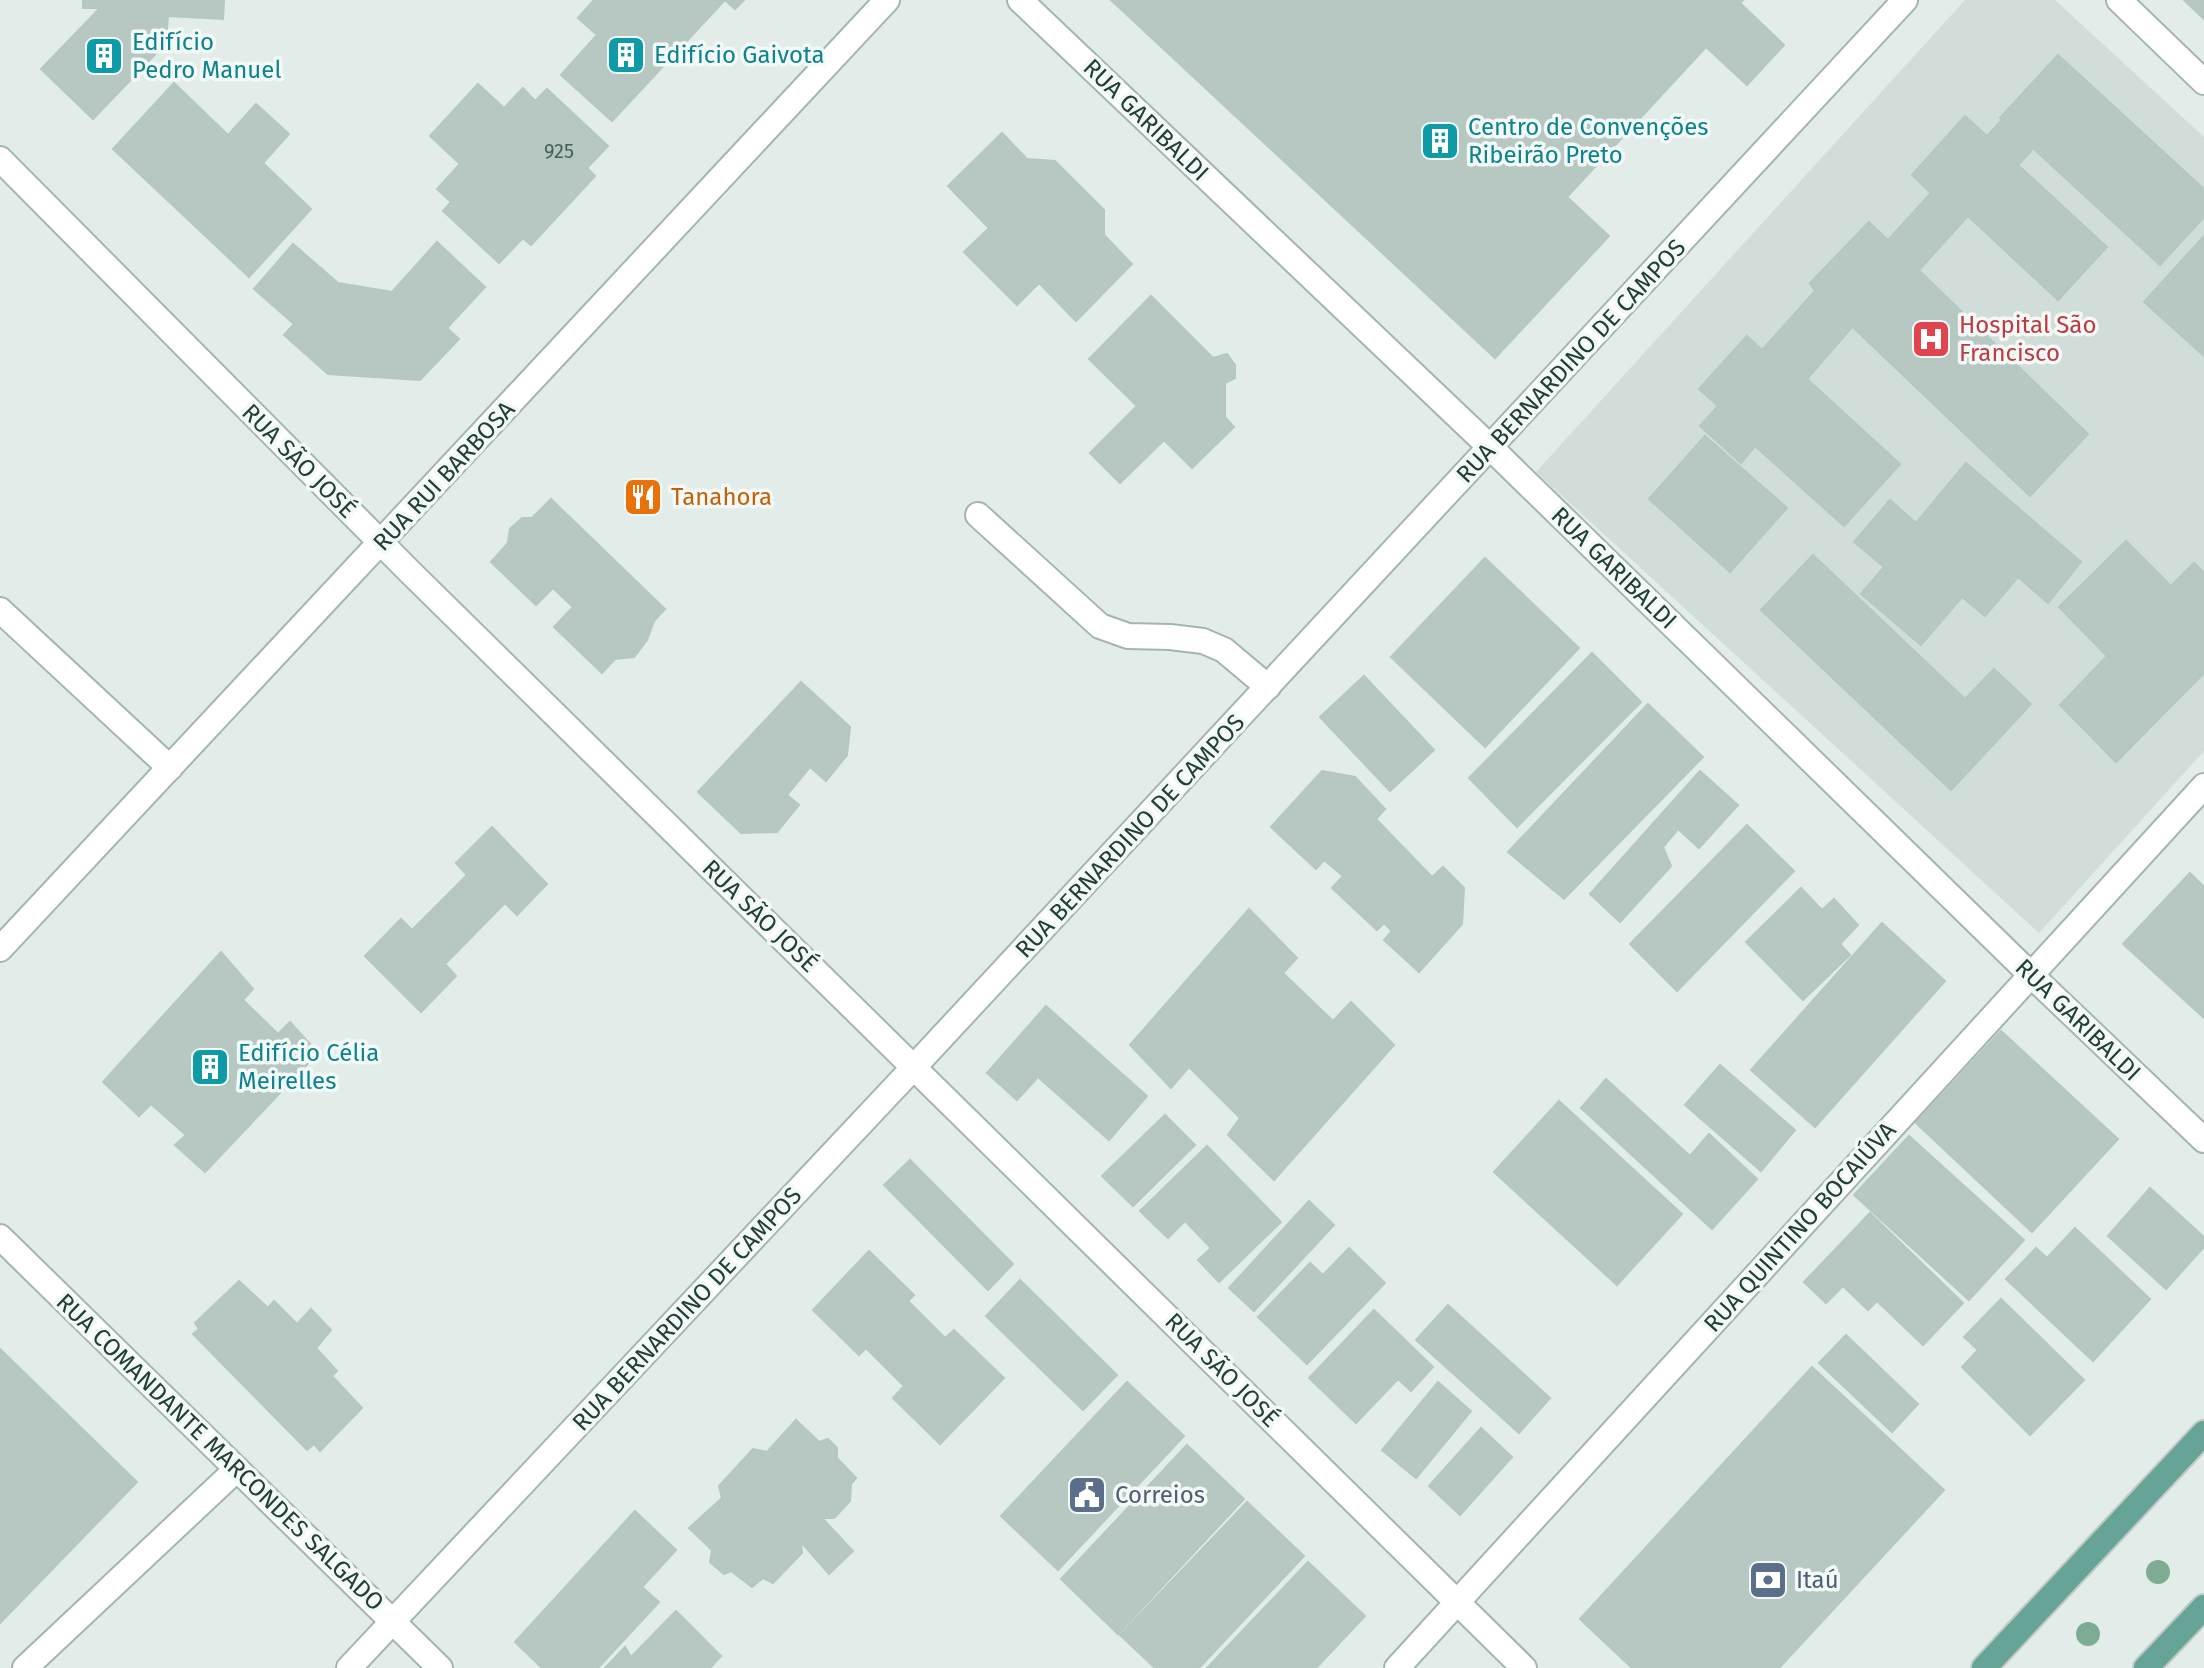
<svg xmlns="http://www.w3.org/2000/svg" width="2204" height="1668" viewBox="0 0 2204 1668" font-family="'Fira Sans',sans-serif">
<rect width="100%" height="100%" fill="#e2ede9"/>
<path fill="#d0ddd8" d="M1965,0H2055L2204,137V751L2039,933L1536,472Z"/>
<g fill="#b7c8c2" stroke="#b4c7c0" stroke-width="2">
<path d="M83,0H224L223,19L168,16L166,43L93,119L41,69L100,8H83Z"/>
<path d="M594,0H725L612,121L561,75L597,35L578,18Z"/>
<path d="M725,0H744L735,9Z"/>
<path d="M1111,0H1743L1740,3L1784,45L1747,85L1706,47L1567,197L1609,236L1495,358Z"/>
<path d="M2184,0H2204V19Z"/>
<path d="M2058,55L2204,189V217L2160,265L2000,118Z"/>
<path d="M174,83L228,135L256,104L289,134L263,163L311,209L249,277L113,149Z"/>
<path d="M478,84L504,108L523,88L535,101L547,89L608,146L587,168L595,176L531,245L523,238L499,263L443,211L451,202L437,189L460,164L430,136Z"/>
<path d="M1965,116L1987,136L2001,121L2032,150L2018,165L2107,247L2058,300L1968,216L1919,270L1888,240L1931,193L1912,175Z"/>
<path d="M1002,133L1027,159L1055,161L1104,210V235L1132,264L1076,321L1039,283L1017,305L964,252L989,228L948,186Z"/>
<path d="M1869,222L2088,434L2030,496L1815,291L1810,283Z"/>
<path d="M2204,236V356L2144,302Z"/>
<path d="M437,242L485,287L447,328L459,339L420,380L328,374L284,335L294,324L254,289L293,244L338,283L392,292Z"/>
<path d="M1815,291L1853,326L1807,379L1900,464L1844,526L1755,446L1741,463L1700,426L1718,406L1699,389L1747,336L1762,350Z"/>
<path d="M1151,296L1213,358L1227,354L1235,365V378L1225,383V417L1234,427L1192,468L1164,440L1120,483L1090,453L1137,406L1089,359Z"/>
<path d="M1705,436L1787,508L1730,572L1649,499Z"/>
<path d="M1966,463L2081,562L2048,603L2018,577L1985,616L1962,597L1921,645L1861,594L1884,567L1854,542L1890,500L1916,523Z"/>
<path d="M551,499L665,609L654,621L647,640L634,657L615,659L602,673L554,627L573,607L553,588L536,605L491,562L508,543L510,529L522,518H532Z"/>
<path d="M2126,541L2171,586L2194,563L2204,573V673L2116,762L2060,705L2107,656L2059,607Z"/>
<path d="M1813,555L1965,699L1994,669L2031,704L1951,790L1761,610Z"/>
<path d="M1485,558L1579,648L1485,747L1391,657Z"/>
<path d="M1592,653L1641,702L1517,827L1469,778Z"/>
<path d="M1364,676L1434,750L1390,791L1320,717Z"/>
<path d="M801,682L850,727L847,755L826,781L810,767L787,795L799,805L777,832L741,833L698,792Z"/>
<path d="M1648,704L1703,757L1564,899L1508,852Z"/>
<path d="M1322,771L1355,777L1385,809L1376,819L1432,877L1443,867L1464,888L1462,924L1419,972L1384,940L1392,931L1384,923L1377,930L1332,888L1343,876L1324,860L1316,869L1271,827Z"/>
<path d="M1700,771L1738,805L1699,848L1678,829L1663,847L1671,866L1620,922L1590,894Z"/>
<path d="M1747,825L1794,871L1677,991L1630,944Z"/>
<path d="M492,827L547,884L517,915L505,903L445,964L456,976L421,1012L365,956L401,919L412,930L467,875L456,863Z"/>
<path d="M2190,873L2204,887V1018L2123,944Z"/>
<path d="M1801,888L1822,910L1834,899L1858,925L1840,944L1850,955L1803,1000L1746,942Z"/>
<path d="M1249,909L1297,958L1283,973L1333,1021L1351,1002L1394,1045L1274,1180L1228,1135L1240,1118L1189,1067L1171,1088L1130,1045Z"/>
<path d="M1882,923L1945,981L1815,1127L1751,1070Z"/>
<path d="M221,952L253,989L243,1000L278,1034L290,1022L318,1053L205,1172L175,1145L186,1135L151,1104L139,1116L103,1082Z"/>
<path d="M1046,1006L1147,1096L1109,1140L1038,1077L1017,1100L987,1073Z"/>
<path d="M2001,1031L2118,1139L2032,1232L1916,1123Z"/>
<path d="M1720,1065L1795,1130L1761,1171L1685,1105Z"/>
<path d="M1606,1079L1690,1156L1709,1134L1757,1179L1712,1229L1581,1108Z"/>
<path d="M1559,1101L1682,1214L1617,1285L1494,1172Z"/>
<path d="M1165,1115L1195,1145L1133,1206L1102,1176Z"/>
<path d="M1909,1136L2024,1240L1969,1300L1854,1195Z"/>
<path d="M1207,1146L1281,1222L1219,1282L1198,1260L1211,1248L1185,1221L1168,1238L1140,1211Z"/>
<path d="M910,1160L1013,1264L988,1290L884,1185Z"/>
<path d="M2150,1188L2204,1237V1247L2166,1289L2108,1236Z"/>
<path d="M1309,1201L1334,1225L1254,1311L1229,1288Z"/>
<path d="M1870,1213L1963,1303L1923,1345L1877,1301L1868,1310L1843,1286L1826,1303L1804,1282Z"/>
<path d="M2075,1228L2150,1299L2093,1361L2006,1279L2036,1248L2047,1258Z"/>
<path d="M1349,1248L1385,1283L1307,1364L1258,1317L1310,1263L1323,1275Z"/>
<path d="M869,1251L914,1295L908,1301L945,1338L954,1330L1004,1378L940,1444L893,1398L904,1386L866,1348L859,1355L813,1310Z"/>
<path d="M1020,1280L1117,1375L1083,1410L986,1316Z"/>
<path d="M239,1281L268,1308L274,1301L297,1324L311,1309L331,1330L316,1348L337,1371L332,1376L362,1408L320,1451L314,1444L307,1450L193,1334L199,1329L195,1323Z"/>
<path d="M2001,1299L2084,1380L2030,1435L1962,1367L1978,1350L1964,1337Z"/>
<path d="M1448,1305L1550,1398L1519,1433L1416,1340Z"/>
<path d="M1374,1310L1433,1367L1411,1391L1398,1379L1356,1423L1309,1378Z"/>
<path d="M1846,1335L1918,1404L1892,1432L1819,1363Z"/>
<path d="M0,1349L137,1482L0,1623Z"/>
<path d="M1812,1367L1944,1490L1779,1668H1632L1580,1619Z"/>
<path d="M1127,1382L1184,1436L1058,1570L1001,1516Z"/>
<path d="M1438,1382L1471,1411L1416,1478L1382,1450Z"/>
<path d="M796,1420L819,1442L828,1439L837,1448V1458L856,1478L851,1484L850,1501L834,1518H822L853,1551L829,1574L801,1542L802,1553L773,1583L763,1578L752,1587L731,1571L724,1574L710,1562L712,1550L689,1528L722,1498L719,1486L753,1449L767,1452Z"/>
<path d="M1481,1428L1512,1457L1460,1515L1429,1486Z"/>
<path d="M1187,1445L1244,1499L1118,1634L1061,1579Z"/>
<path d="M1247,1502L1304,1556L1199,1668H1155L1120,1635Z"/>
<path d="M635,1511L676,1550L642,1587L659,1602L598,1668H542L515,1642Z"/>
<path d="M1308,1562L1365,1616L1316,1668H1207Z"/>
<path d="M676,1611L721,1656L710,1668H605L625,1647L631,1657Z"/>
</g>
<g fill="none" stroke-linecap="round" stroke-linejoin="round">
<g stroke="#a4b5b0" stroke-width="28">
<g id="minor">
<path d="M1020,0L1491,448L2030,974L2204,1140"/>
<path d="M2119,0L2204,82"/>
<path d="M0,159L409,571L1524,1668"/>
<path d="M978,515L1100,626L1128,636L1170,637L1203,641L1224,650L1268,687"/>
<path d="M0,610L170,768"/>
<path d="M0,949L887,0"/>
<path d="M0,1237L440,1668"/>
<path d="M25,1668L237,1469"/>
<path d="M349,1668L914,1067L1905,0"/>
<path d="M1397,1668L2204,786"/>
</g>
</g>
<g stroke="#c1c9c7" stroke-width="28">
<g id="major">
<path d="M1984,1668L2204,1433"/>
<path d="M2146,1668L2204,1607"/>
</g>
</g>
<use href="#minor" stroke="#fff" stroke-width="24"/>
<use href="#major" stroke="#65a497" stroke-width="24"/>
</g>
<g fill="#7dac93">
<circle cx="2158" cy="1572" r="12"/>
<circle cx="2088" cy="1634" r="12"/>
</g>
<defs>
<g id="building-square" transform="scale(2)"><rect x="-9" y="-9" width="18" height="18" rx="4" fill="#0f9aa8" stroke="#f3f9f6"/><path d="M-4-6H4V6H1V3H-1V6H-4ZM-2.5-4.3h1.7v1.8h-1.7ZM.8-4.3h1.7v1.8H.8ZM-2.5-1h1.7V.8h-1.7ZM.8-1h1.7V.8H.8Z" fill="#fff"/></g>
<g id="hospital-square" transform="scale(2)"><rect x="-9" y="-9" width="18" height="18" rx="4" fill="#e0444e" stroke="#f3f9f6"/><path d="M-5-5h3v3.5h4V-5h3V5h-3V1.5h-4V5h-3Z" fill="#fff"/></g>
<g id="restaurant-square" transform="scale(2)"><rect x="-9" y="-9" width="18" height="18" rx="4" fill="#e8710a" stroke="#f3f9f6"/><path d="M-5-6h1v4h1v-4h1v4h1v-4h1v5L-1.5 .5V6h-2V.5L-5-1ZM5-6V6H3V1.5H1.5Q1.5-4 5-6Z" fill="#fff"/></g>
<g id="civic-square" transform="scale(2)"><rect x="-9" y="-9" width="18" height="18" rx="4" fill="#5c6f8a" stroke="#f3f9f6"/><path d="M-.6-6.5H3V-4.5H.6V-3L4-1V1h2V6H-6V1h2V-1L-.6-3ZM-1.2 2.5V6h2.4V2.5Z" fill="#fff"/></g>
<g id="bank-square" transform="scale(2)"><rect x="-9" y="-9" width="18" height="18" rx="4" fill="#5c6f8a" stroke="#f3f9f6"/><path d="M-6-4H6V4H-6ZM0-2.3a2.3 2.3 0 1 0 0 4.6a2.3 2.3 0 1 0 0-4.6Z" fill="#fff"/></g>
</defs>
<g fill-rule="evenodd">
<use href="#building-square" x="626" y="55"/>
<use href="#building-square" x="104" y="56"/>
<use href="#building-square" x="1440" y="141"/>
<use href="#hospital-square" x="1931" y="339"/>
<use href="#restaurant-square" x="643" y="497"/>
<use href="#building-square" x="210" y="1067"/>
<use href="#civic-square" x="1087" y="1495"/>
<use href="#bank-square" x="1768" y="1580"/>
</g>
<g text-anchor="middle" stroke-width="7" stroke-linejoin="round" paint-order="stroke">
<g font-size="20" fill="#46615a">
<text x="559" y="158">925</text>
</g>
<g font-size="24" fill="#0d838f" stroke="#f3f9f6" text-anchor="start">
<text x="132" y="50">Edifício<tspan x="132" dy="28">Pedro Manuel</tspan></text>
<text x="654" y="63">Edifício Gaivota</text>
<text x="1468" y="135">Centro de Convenções<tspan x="1468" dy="28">Ribeirão Preto</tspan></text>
<text x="238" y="1061">Edifício Célia<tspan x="238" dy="28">Meirelles</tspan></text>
</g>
<g font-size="24" fill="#213f38" stroke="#f3f9f6">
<text transform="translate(1146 120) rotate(44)" y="8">RUA GARIBALDI</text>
<text transform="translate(1571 361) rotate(-47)" y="8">RUA BERNARDINO DE CAMPOS</text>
<text transform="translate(299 461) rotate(45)" y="8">RUA SÃO JOSÉ</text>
<text transform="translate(444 476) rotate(-47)" y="8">RUA RUI BARBOSA</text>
<text transform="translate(1614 568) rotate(44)" y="8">RUA GARIBALDI</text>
<text transform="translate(1130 836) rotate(-47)" y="8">RUA BERNARDINO DE CAMPOS</text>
<text transform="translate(760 916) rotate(44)" y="8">RUA SÃO JOSÉ</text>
<text transform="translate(2078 1020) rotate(44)" y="8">RUA GARIBALDI</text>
<text transform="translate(1800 1227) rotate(-48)" y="8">RUA QUINTINO BOCAIÚVA</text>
<text transform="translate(687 1309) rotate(-47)" y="8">RUA BERNARDINO DE CAMPOS</text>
<text transform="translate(1222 1370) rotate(45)" y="8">RUA SÃO JOSÉ</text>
<text transform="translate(220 1452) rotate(44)" y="8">RUA COMANDANTE MARCONDES SALGADO</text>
</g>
<g font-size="24" fill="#be3a42" stroke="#f3f9f6" text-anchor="start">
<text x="1959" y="333">Hospital São<tspan x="1959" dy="28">Francisco</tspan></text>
</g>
<g font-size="24" fill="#c56008" stroke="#f3f9f6" text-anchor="start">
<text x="671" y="505">Tanahora</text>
</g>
<g font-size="24" fill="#4e5e75" stroke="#f3f9f6" text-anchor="start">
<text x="1115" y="1503">Correios</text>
<text x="1796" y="1588">Itaú</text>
</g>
</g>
</svg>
